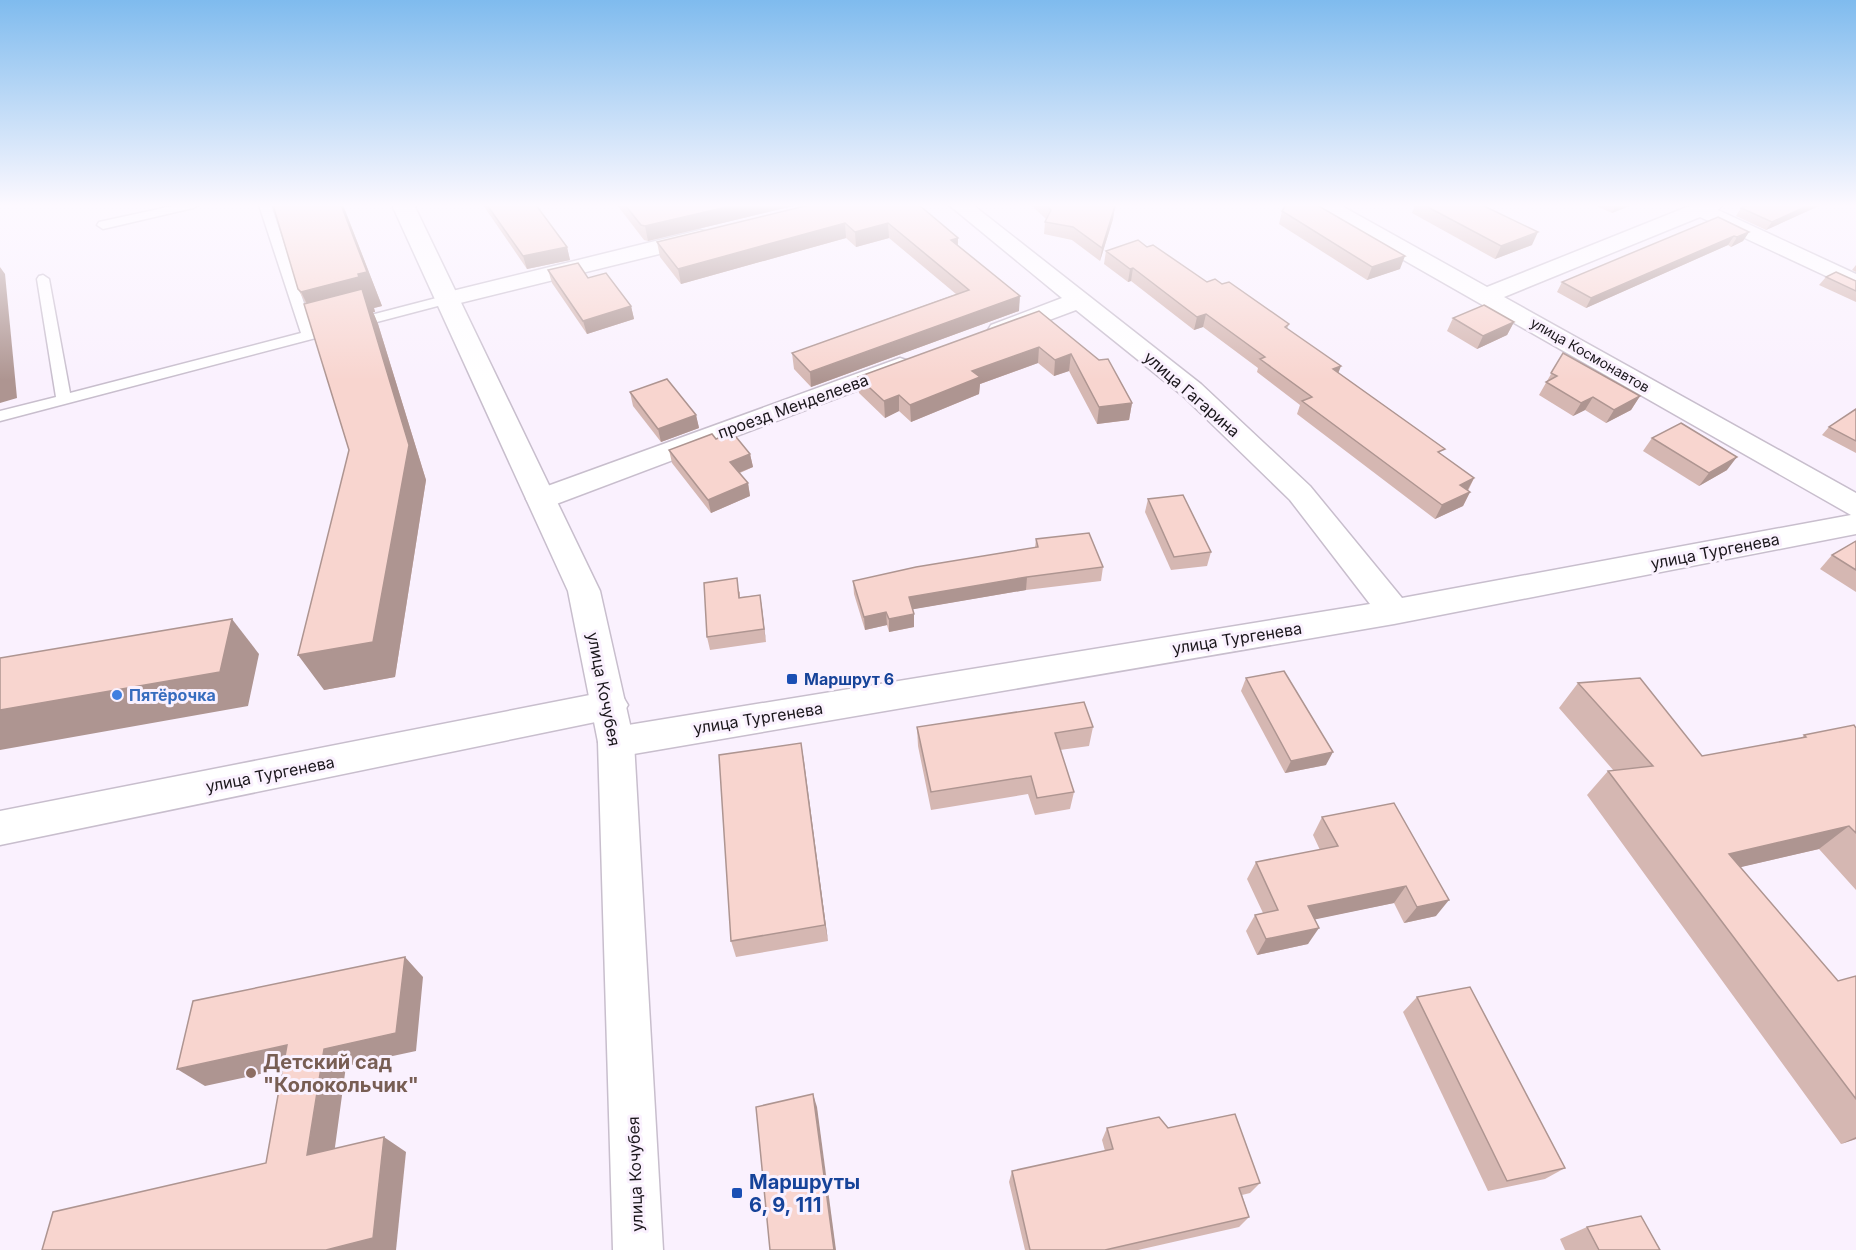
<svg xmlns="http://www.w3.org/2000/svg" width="1856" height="1250" viewBox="0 0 1856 1250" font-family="Inter,sans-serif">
<rect width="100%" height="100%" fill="#faf1fe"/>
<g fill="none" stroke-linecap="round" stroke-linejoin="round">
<g stroke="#c8becd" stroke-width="3">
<g id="service">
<path d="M177,205H199L193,208L103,229L97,225L99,222Z"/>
<path d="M259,205H271L313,330L448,295L455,299L453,302L0,421V411L56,397L37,279L39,276L43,275L49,279L70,393L301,333Z"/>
</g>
</g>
<g stroke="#c8becd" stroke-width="3">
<g id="minor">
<path d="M949,205H973L1201,384L1310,486L1402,598L1851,515L1316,210L1313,205H1340L1487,287L1692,205H1722L1718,210L1856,274V290L1700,217L1504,297L1856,493V534L1394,624L616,757L603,753L598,742L603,731L616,727L1370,604L1290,500L1183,396L1076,310L1009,335L1000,337L991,335L988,330L991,325L1062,298Z"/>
<path d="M700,230L708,232L711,237L708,242L448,306L440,304L436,299L440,294Z"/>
<path d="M900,358L909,361L913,366L909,371L551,506L541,509L531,506L526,499L531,492Z"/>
<path d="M610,691L622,695L628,705L622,715L610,719L0,845V811Z"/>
</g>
</g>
<g stroke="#c8becd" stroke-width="3">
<path id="secondary" d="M392,205H414L600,591L634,742L663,1250H613L598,742L568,591Z"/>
</g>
<use href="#service" fill="#fff" fill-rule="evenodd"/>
<use href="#minor" fill="#fff" fill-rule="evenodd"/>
<use href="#secondary" fill="#fff" fill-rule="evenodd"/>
</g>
<g fill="#d5b7b2">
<path d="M273,205H343L382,306L374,308L375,312H373L378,324L426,480L395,677L324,690L349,450L306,304L298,289Z"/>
<path d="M483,205H536L567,247L570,260L527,269Z"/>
<path d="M617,205H797L648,241L644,240Z"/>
<path d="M809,205L958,238V246L1019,311L811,387L794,369L792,353L956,294L889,238L856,247L846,238L681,284L660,257L657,242Z"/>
<path d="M1031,205H1110L1115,206L1113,219L1100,261L1072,240L1044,234L1045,222L1046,219Z"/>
<path d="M1415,205H1482L1532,245L1495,259L1412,213Z"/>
<path d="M1594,205H1632L1612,213Z"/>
<path d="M1748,205H1821L1766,230L1736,216L1741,208Z"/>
<path d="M1282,211L1400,269L1367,280L1279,224Z"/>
<path d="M1749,232L1743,241L1731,247L1728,245L1586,308L1557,292L1562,282Z"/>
<path d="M1147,247L1207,282L1222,284L1289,324L1287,329L1338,373L1442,455L1474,478L1468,491L1470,492L1463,506L1435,519L1297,414L1300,405L1257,372L1258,368L1203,327L1194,330L1131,281L1128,282L1104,264L1106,251Z"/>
<path d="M1856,265V272L1852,270Z"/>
<path d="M548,270L588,278L631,306L634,319L587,334L552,283Z"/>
<path d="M1826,277L1856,281V302L1819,285Z"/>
<path d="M1039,311L1099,360L1132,403L1129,420L1097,424L1069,371L1054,376L1038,363L980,384L979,394L911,422L899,411L885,418L859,393L858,377Z"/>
<path d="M1453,318L1514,322L1507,335L1477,349L1447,331Z"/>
<path d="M1563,353L1640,396L1631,410L1606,423L1585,410L1573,416L1539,395Z"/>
<path d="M630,392L696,415L699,428L661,442L633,406Z"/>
<path d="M1856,409V453L1822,435L1829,427Z"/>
<path d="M1652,438L1727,470L1699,486L1643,451Z"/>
<path d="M716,439L750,454L753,467L740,473L748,483L750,496L711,513L672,463L669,450Z"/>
<path d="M1148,499L1211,552L1207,566L1171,570L1145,512Z"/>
<path d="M1036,539L1103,567L1101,581L1026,590L913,609L914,627L889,632L887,625L865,630L854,594L853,581L1035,548Z"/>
<path d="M1856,541V592L1820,569L1832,555Z"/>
<path d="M740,591V597L760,595L766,642L710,650L707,637Z"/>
<path d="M1246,678L1326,765L1285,773L1241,691Z"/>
<path d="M1578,683L1702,756L1802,738L1804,735L1856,728V890L1819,849L1740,867L1838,981L1856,976V1139L1841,1144L1587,795L1608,771H1614L1559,708Z"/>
<path d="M917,727H1093L1089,746L1060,750L1074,792L1070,809L1035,815L1028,794L931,810L918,746Z"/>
<path d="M801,743L828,941L736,957L731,941Z"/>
<path d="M1394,803L1436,916L1404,923L1394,903L1314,919L1308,944L1257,955L1246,931L1255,915L1263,913L1247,879L1256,862L1320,850L1313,835L1322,817Z"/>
<path d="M1417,997L1565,1168L1545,1179L1488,1191L1403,1012Z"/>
<path d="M1107,1128H1168L1260,1183L1250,1193L1242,1195L1249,1217L1239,1227L1138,1250H1025L1009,1182L1012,1171L1105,1151L1102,1140Z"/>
<path d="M1587,1227L1660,1250H1565L1560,1239Z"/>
</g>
<g fill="#ae9591">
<path d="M341,205H343L382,306L374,308L375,312H373L378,324L426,480L395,677L324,690L298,655L409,445L318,326L301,292Z"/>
<path d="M735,205H797L648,241L645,226Z"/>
<path d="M1616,205H1632L1612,213Z"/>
<path d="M1809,205H1821L1766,230L1772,222Z"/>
<path d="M1115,206L1113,219L1100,261L1102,248Z"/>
<path d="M845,223L846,238L681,284L678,269Z"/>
<path d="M888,223L889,238L856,247L855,232Z"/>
<path d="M1538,232L1532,245L1495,259L1501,246Z"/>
<path d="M1749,232L1743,241L1731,247L1737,237Z"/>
<path d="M1734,236L1728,245L1586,308L1591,298Z"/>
<path d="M958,238L957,253L951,240Z"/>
<path d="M567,247L570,260L527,269L523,256Z"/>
<path d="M1405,256L1400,269L1367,280L1372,267Z"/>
<path d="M0,267L5,274L17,398L0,403Z"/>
<path d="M1133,268L1131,281L1128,282L1130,269Z"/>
<path d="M1020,296L1019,311L811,387L810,372Z"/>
<path d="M631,306L634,319L587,334L583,321Z"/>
<path d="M1206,314L1203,327L1194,330L1197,317Z"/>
<path d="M1514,322L1507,335L1477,349L1483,336Z"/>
<path d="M1039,347L1038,363L980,384L979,394L911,422L910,405L972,371Z"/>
<path d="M1071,354L1069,371L1054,376L1055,360Z"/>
<path d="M1341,366L1336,379L1333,369Z"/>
<path d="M899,395V411L885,418L884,401Z"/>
<path d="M1640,396L1631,410L1606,423L1614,410Z"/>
<path d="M1593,397L1585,410L1573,416L1581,403Z"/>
<path d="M1132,403L1129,420L1097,424L1099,407Z"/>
<path d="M696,415L699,428L661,442L658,429Z"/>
<path d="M750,454L753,467L733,475L730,462Z"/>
<path d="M1737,457L1727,470L1699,486L1709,473Z"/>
<path d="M1474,478L1467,491L1460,485Z"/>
<path d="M748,483L750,496L711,513L708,500Z"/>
<path d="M1470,492L1463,506L1435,519L1442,505Z"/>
<path d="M1027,577L1026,590L909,610V597Z"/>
<path d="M760,595L762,608L766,642L764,629Z"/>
<path d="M886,612L887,625L865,630L864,617Z"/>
<path d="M914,614V627L889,632V619Z"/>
<path d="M232,619L259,654L248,706L0,750V710Z"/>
<path d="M801,743L804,761L828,941L825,925Z"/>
<path d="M1333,752L1326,765L1285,773L1291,761Z"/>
<path d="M1849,826L1819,849L1703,876L1729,854Z"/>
<path d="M1406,886L1394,903L1298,923L1308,906Z"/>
<path d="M1449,900L1436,916L1404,923L1417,907Z"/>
<path d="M1319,928L1308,944L1257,955L1266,939Z"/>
<path d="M405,957L423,977L416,1051L346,1066L332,1169L307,1155L324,1049Z"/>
<path d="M287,1045L311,1063L205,1086L177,1069Z"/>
<path d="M813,1094L817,1107L836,1250H834Z"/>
<path d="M384,1137L406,1152L396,1250H326Z"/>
<path d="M1856,1137V1139L1841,1144Z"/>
</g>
<g fill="#f8d5cf" stroke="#ae9591" stroke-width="1.5">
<path d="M273,205H341L367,272L358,274L359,277L301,292L298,289Z"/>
<path d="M487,205H536L567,247L523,256Z"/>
<path d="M625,205H735L645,226L641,225Z"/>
<path d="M809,205H919L958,238L951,240L1020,296L810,372L792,353L969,290L888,223L855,232L845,223L678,269L657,242Z"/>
<path d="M1046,205H1110L1115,206L1102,248L1073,227L1045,222L1051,210Z"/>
<path d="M1286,205H1317L1405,256L1372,267L1282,211Z"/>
<path d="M1424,205H1482L1538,232L1501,246Z"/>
<path d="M1748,205H1809L1772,222L1741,208Z"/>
<path d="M1718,217L1749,232L1737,237L1734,236L1591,298L1562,282Z"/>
<path d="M1138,240L1147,247L1153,245L1207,282L1215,279L1222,284L1229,282L1289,324L1285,327L1341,366L1333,369L1445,449L1438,452L1474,478L1460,485L1470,492L1442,505L1302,401L1312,397L1260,359L1265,357L1206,314L1197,317L1133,268L1130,269L1106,251Z"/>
<path d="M578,263L588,278L606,273L631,306L583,321L548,270Z"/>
<path d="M1836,272L1856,281V291L1826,277Z"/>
<path d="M362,289L409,445L373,642L298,655L349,450L304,304Z"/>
<path d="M1484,305L1514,322L1483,336L1453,318Z"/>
<path d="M1039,311L1099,360L1108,359L1132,403L1099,407L1071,354L1055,360L1039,347L972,371L980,377L910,405L899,395L884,401L858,377Z"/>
<path d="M1563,353L1640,396L1614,410L1593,397L1581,403L1546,382L1557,376L1551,373Z"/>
<path d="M667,379L696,415L658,429L630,392Z"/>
<path d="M1856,409V441L1829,427Z"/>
<path d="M1681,423L1737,457L1709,473L1652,438Z"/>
<path d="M732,432L750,454L730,462L748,483L708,500L669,450L712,434L716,439Z"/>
<path d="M1183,495L1211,552L1174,557L1148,499Z"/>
<path d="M1089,533L1103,567L1027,577L909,597L914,614L889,619L886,612L864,617L853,581L916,567L1038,547L1036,539Z"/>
<path d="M1856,541V570L1832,555Z"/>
<path d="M737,578L739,598L760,595L764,629L707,637L704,583Z"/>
<path d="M232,619L220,672L0,710V658Z"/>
<path d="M1284,671L1333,752L1291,761L1246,678Z"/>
<path d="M1640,678L1702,756L1806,737L1804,735L1854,725L1856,728V833L1849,826L1729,854L1838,981L1856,976V1099L1608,771L1653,766L1578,683Z"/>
<path d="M1084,702L1093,727L1055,733L1074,792L1037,798L1031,776L931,792L917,727Z"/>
<path d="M801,743L825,925L731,941L719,755Z"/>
<path d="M1394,803L1449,900L1417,907L1406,886L1308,906L1319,928L1266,939L1255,915L1278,910L1256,862L1338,846L1322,817Z"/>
<path d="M405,957L396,1033L324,1049L307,1155L384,1137L373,1238L326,1250H42L53,1212L266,1163L287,1045L177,1069L193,1001Z"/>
<path d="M1470,987L1565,1168L1507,1181L1417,997Z"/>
<path d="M813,1094L834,1250H770L756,1107Z"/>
<path d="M1235,1114L1260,1183L1239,1188L1249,1217L1105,1250H1030L1012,1171L1113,1149L1107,1128L1159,1117L1168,1128Z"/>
<path d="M1641,1216L1660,1250H1599L1587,1227Z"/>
</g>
<linearGradient id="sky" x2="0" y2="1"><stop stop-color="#7fbbee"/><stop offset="0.54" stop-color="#fdf9ff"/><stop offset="1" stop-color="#fdf9ff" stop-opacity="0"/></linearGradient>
<rect width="1856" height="380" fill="url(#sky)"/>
<g fill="#1a4fb4" stroke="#faf1fe" stroke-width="2">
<rect x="786" y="673" width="12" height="12" rx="3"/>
<rect x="731" y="1187" width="12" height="12" rx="3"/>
</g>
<circle fill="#3f7fe0" stroke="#faf1fe" stroke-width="2" cx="117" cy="695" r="6"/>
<circle fill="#8d6e63" stroke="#faf1fe" stroke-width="2" cx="251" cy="1073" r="6"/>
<g text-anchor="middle" stroke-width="6" stroke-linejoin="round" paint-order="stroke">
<g font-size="14" fill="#1a161b" stroke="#faf1fe">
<text transform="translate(1590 355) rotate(30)" y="5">улица Космонавтов</text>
</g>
<g font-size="16" fill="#1a161b" stroke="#faf1fe">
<text transform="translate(1192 394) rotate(41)" y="6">улица Гагарина</text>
<text transform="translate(793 406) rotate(-20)" y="6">проезд Менделеева</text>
<text transform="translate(1715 551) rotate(-11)" y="6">улица Тургенева</text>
<text transform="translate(1237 638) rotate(-9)" y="6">улица Тургенева</text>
<text transform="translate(604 689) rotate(79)" y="6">улица Кочубея</text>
<text transform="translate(758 718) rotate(-9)" y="6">улица Тургенева</text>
<text transform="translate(270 774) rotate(-11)" y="6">улица Тургенева</text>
<text transform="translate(635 1174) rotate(-92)" y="6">улица Кочубея</text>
</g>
<g font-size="16" font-weight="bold" fill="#164399" stroke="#faf1fe" text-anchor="start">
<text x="804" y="685">Маршрут 6</text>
</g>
<g font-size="16" font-weight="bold" fill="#366cbe" stroke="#faf1fe" text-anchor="start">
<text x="129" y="701">Пятёрочка</text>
</g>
<g font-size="20" font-weight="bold" fill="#785e54" stroke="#faf1fe" text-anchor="start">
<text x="263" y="1069">Детский сад<tspan x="263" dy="23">"Колокольчик"</tspan></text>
</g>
<g font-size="20" font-weight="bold" fill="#164399" stroke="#faf1fe" text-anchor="start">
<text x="749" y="1189">Маршруты<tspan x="749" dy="23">6, 9, 111</tspan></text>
</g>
</g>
</svg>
